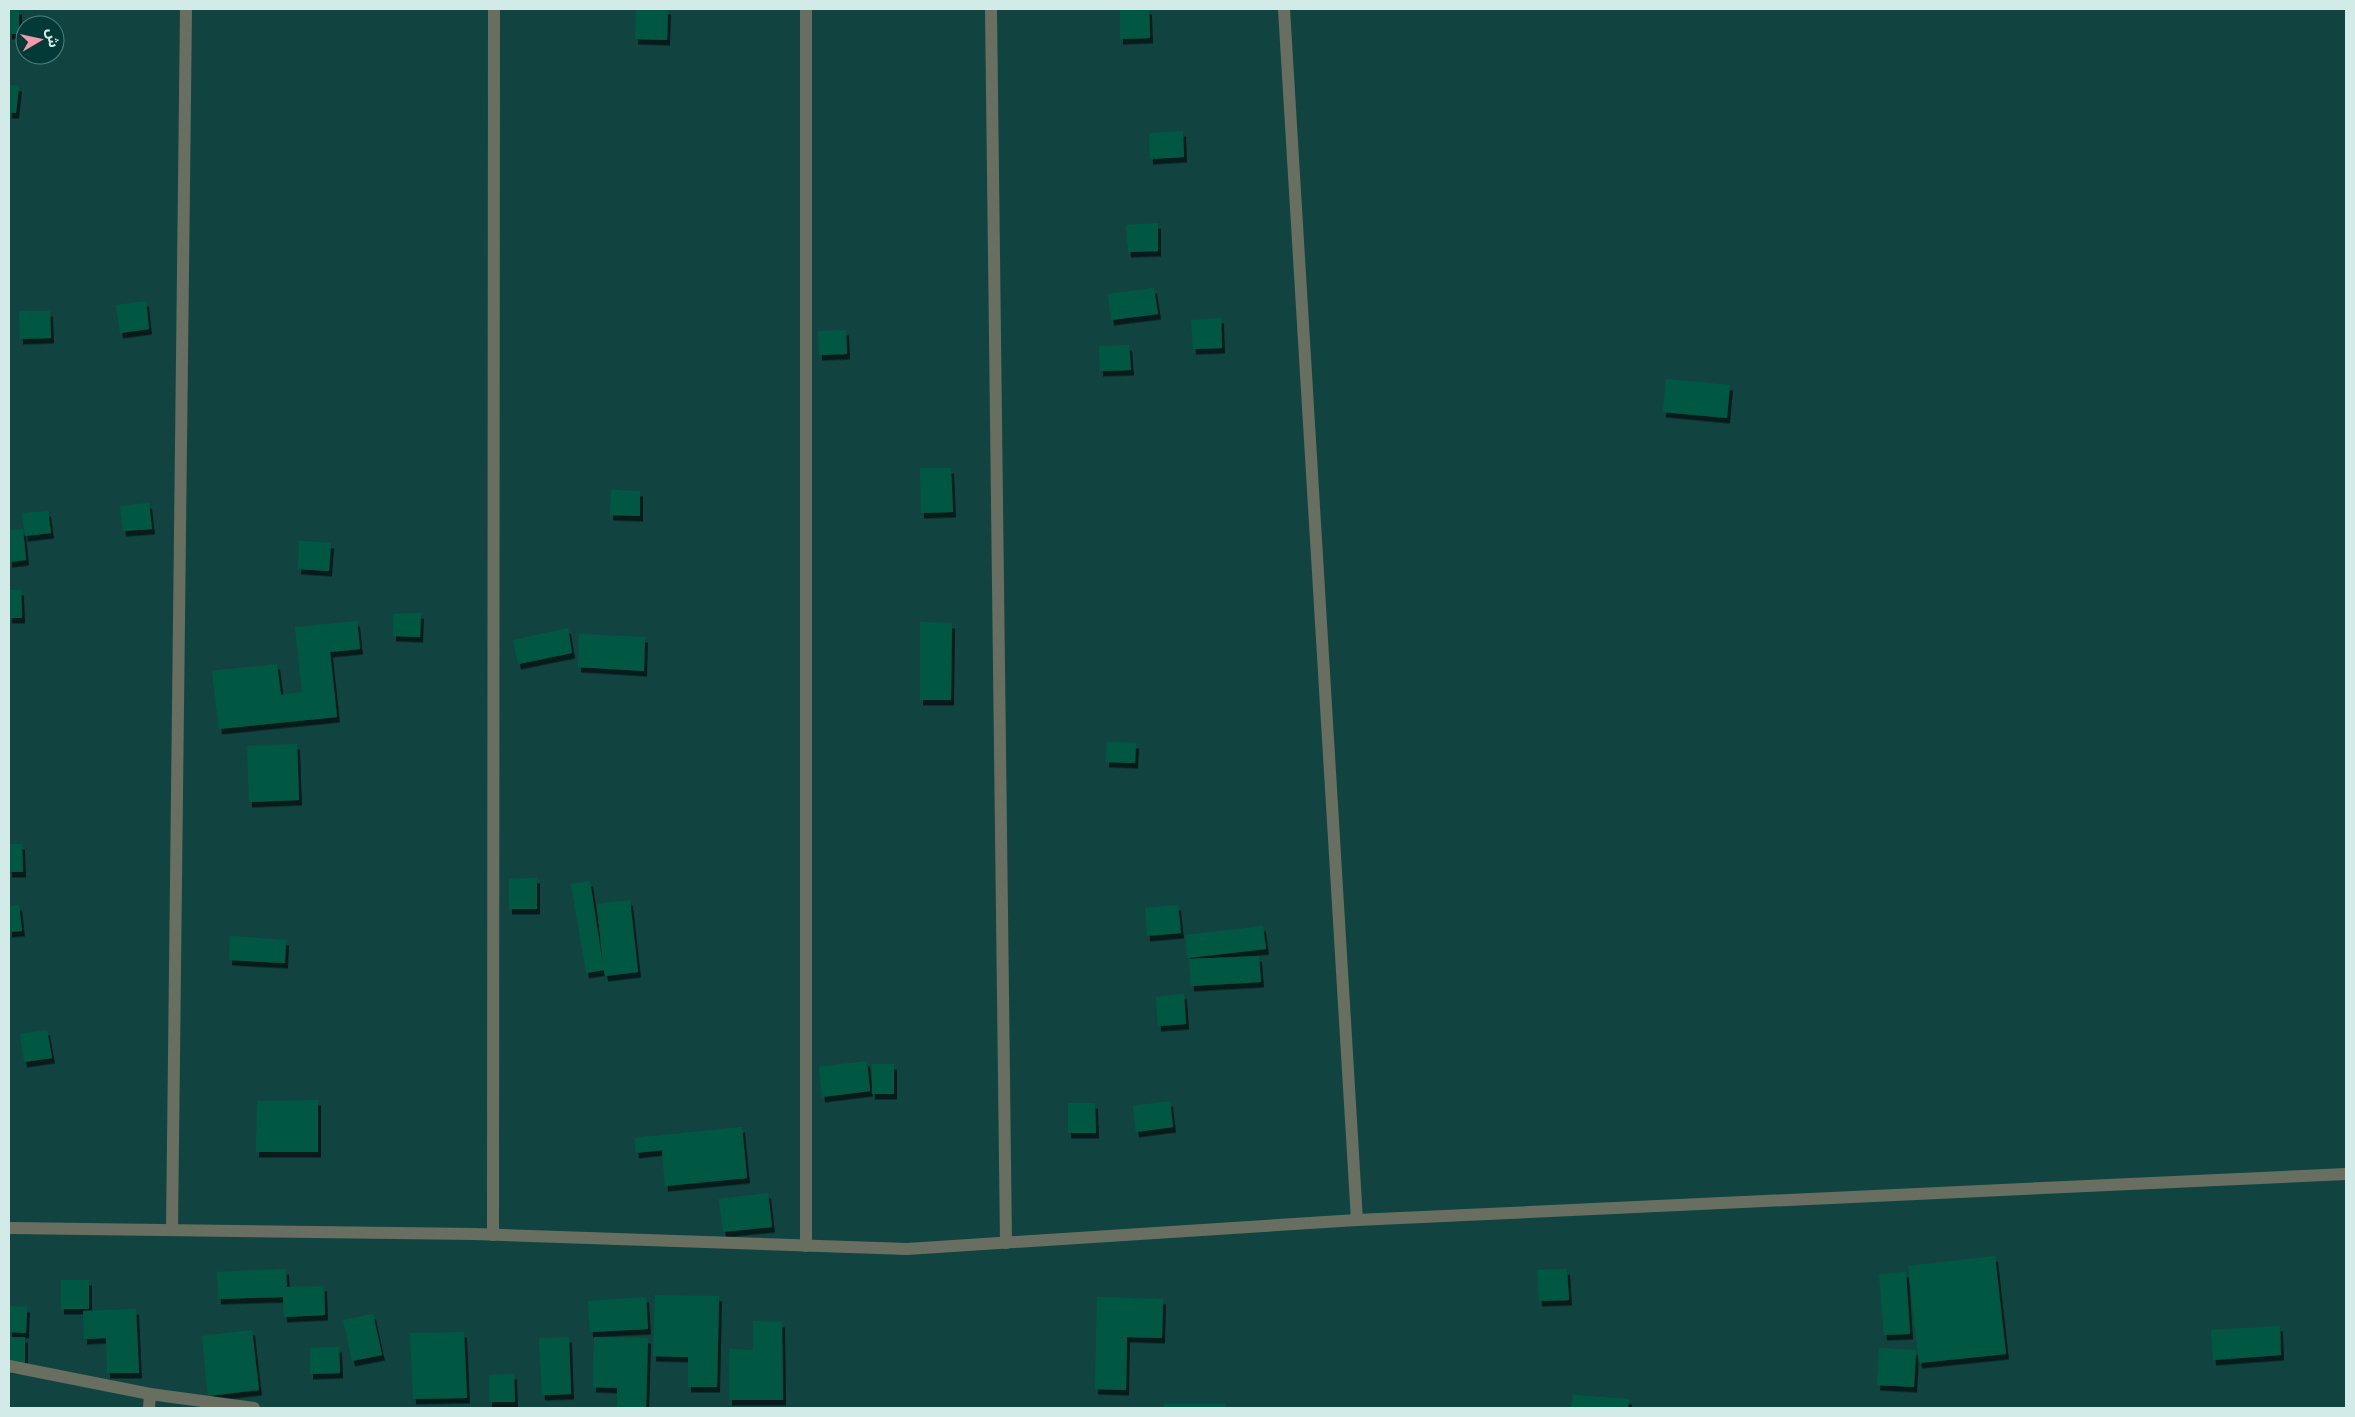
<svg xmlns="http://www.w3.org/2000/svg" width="2355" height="1417" viewBox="0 0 2355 1417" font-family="Karla,'Noto Sans Arabic',sans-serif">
<defs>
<filter id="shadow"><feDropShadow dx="3" dy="5.5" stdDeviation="0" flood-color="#0009"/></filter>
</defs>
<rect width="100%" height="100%" fill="#114440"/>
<g fill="#055943" filter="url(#shadow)">
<rect x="9" y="9" width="10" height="25"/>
<path d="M636,9H668L667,40L635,39Z"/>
<path d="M1120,9H1149L1150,38L1120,39Z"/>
<path d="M9,85L19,86L16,113H9Z"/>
<path d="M1183,131L1184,157L1150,159L1149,133Z"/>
<path d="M1158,223V251L1128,252L1126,225Z"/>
<path d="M1154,288L1158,314L1111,320L1108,294Z"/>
<path d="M146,301L149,329L120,333L116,305Z"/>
<path d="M19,311H50L51,338L20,339Z"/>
<path d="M1221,318L1222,348L1193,349L1191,320Z"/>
<path d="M846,330L847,354L819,355L818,331Z"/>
<path d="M1129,345L1131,370L1100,371L1099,346Z"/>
<path d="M1666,379L1730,385L1727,418L1663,412Z"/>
<path d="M920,468H951L953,512L921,513Z"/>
<path d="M611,490L640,491V516L610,515Z"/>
<path d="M149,503L152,529L123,531L120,506Z"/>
<path d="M48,511L51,533L25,536L22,513Z"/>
<path d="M23,529L26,560L9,562V530Z"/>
<path d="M299,541L331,543L329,571L298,569Z"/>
<path d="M9,590H21L22,618H9Z"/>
<path d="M421,613L420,637L393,636V614Z"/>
<path d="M357,621L360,649L330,652L337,717L219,729L212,671L277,664L281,695L302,692L295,627Z"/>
<path d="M920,622L952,623L951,700H920Z"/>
<path d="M568,628L572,653L518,664L513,640Z"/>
<path d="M579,634L645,637L644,671L578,667Z"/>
<path d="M1107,742L1136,743L1135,763L1106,762Z"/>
<path d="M297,744L299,800L249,802L247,746Z"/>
<path d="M9,844H22L23,872H9Z"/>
<path d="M537,878V909H509V879Z"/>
<path d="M590,881L603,966L597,904L630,900L638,972L605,976L604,970L586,973L571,884Z"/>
<path d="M19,905L22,931L9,932V906Z"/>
<path d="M1178,905L1181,933L1147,936L1145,908Z"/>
<path d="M1263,926L1266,949L1188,958L1185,935Z"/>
<path d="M230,936L286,940L285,963L229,960Z"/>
<path d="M1259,956L1261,982L1191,986L1189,959Z"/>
<path d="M1184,994L1186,1024L1158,1026L1156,997Z"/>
<path d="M47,1030L52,1058L24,1062L20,1034Z"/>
<path d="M867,1061L870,1091L822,1097L819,1067Z"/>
<rect x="872" y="1064" width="22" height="30"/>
<path d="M318,1100V1152H256L257,1101Z"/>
<path d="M1170,1101L1173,1127L1136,1132L1133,1106Z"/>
<path d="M1068,1103H1095L1096,1133H1068Z"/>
<path d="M742,1127L747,1178L665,1186L662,1150L636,1153L634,1138Z"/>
<path d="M768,1193L772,1227L723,1232L719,1199Z"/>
<path d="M1995,1256L2006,1354L1919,1363L1908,1266Z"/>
<path d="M286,1269L287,1287L324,1286L325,1315L284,1317L283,1297L218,1299L217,1272Z"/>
<path d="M1567,1269L1569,1300L1539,1301L1537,1270Z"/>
<path d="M1906,1272L1910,1334L1884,1335L1879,1274Z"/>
<rect x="61" y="1280" width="28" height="29"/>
<path d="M655,1295L719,1296L717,1387H688V1357L653,1356Z"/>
<path d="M646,1297L648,1329L590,1332L588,1301Z"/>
<path d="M1097,1297L1163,1299L1162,1338L1127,1337L1126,1390L1095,1389Z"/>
<path d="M9,1306L27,1307L26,1333L9,1332Z"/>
<path d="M136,1309L139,1373H107L106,1338L84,1339L83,1311Z"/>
<path d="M373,1314L382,1355L352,1361L343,1320Z"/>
<path d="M753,1321L782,1322L783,1400H729V1349L753,1350Z"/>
<path d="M2280,1326L2281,1355L2213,1360L2211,1330Z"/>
<path d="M252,1330L259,1390L208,1396L202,1336Z"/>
<path d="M464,1332L467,1398L413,1399L410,1333Z"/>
<path d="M9,1337H25V1369L9,1368Z"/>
<path d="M569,1337L571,1394L542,1395L539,1338Z"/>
<path d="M594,1337L648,1338L646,1408H617V1388L593,1387Z"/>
<path d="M339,1347L340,1373L310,1374V1348Z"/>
<path d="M1879,1348L1916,1350L1914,1387L1877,1385Z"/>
<path d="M514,1374L515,1402H489V1375Z"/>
<path d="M1573,1395L1629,1399L1628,1408H1571Z"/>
<rect x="1164" y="1404" width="61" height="4"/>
</g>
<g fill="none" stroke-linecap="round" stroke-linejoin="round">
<g stroke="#686f61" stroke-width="12">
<path d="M991,9L1006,1243"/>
<path d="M1284,9L1357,1220"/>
<path d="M9,1228L475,1234L907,1249L1357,1220L2346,1174"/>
<path d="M172,1230L186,9"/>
<path d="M493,1235L494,9"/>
<path d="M806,1246V9"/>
<path d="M9,1366L150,1394L254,1408"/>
<path d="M149,1408L150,1394"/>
</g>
</g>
<rect width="2355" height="1417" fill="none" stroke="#d2ebe8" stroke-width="20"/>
<g transform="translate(40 40) rotate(81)"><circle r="24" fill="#033936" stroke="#56807d"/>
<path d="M0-4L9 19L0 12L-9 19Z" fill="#f39aaa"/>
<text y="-8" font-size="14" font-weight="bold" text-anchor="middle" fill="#d2ebe8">ش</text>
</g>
</svg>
